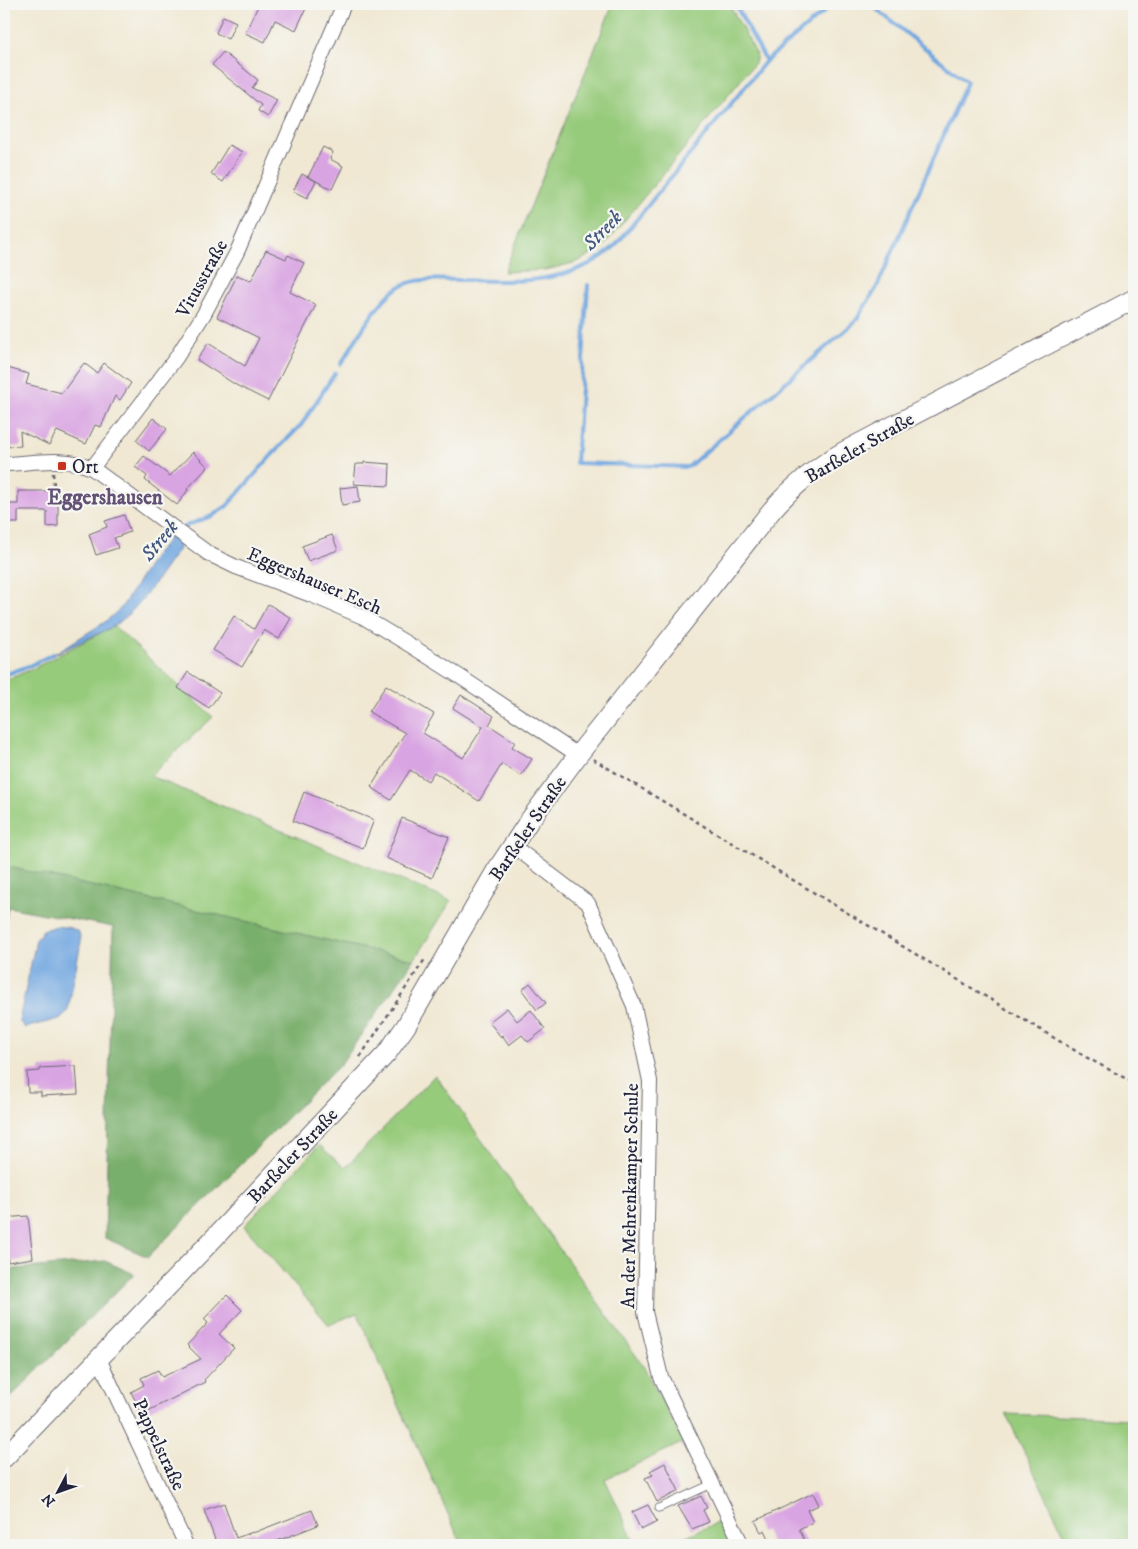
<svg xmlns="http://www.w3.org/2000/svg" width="1138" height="1549" viewBox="0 0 1138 1549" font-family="'IM FELL DW Pica',serif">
<rect width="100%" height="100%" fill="#f6f6f2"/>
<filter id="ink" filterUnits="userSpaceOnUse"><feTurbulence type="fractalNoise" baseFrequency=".02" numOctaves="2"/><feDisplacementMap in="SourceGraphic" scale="10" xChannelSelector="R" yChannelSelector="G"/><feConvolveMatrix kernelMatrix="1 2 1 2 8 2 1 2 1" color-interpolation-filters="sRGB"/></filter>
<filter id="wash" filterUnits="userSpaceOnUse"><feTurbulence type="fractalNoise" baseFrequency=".0096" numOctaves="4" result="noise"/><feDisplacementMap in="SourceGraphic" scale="20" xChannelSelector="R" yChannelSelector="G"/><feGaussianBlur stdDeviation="1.12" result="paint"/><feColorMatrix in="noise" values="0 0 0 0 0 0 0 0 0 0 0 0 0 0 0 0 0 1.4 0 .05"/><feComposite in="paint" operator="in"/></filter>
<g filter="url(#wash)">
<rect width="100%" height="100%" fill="#f0e8d3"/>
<g fill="#97cb7c" stroke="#5c765c">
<path d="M613,4H729L757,55L755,63L601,249L577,262L546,270L504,272Z"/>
<path d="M114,626L213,717L150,776L451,901L414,960L4,866V681L32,669Z"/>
<path d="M435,1075L642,1364L684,1442L605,1479L636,1545H462L357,1313L329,1325L244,1226L319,1145L345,1168Z"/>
<path d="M1006,1414L1134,1419V1545H1078L1065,1536Z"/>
<path d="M722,1521L733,1545H664Z"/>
</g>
<g fill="#79af6c" stroke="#4e6854">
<path d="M4,866L414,960L340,1065L148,1257L105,1238L113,927L8,907L4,932Z"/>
<path d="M105,1261L134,1274L4,1404V1270Z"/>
</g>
<g fill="#72a7e0" stroke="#4a648e">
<path d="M171,534L178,540L179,549C160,574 140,609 114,626L49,657L105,622L121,608L157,552L165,544Z"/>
<path d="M57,926L71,928L79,932L81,942L68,1010L62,1018L25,1028L19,1021L36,940L43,930Z"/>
</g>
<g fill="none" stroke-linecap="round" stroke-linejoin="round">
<g stroke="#72a7e0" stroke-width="4">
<path d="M735,4L766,61"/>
<path d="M588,285L576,463L688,467L855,322L877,287L967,82L870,4"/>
<path d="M341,364C355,342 379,297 401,286C419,277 441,280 461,280C514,282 573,285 615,246L766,61L833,4"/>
<path d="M181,531L188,525L212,516L227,506L272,455L302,424L335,373"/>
<path d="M4,675L29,666L53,654"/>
</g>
</g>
<g id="blocks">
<g fill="#d9a4e2">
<path d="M259,4H308L296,30L275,20L265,42L245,33Z"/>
<path d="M223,16L236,22L228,39L216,33Z"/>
<path d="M223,52L258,80L252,88L277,100L268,117L258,111L261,105L212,65Z"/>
<path d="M229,145L242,152L223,182L211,174Z"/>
<path d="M323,147L333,152L330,159L343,166L332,189L308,177Z"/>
<path d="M302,174L316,181L307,198L293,191Z"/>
<path d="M266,250L286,259L288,255L304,263L290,292L316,305L268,401L236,385L197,360L208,343L245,366L259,338L217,317L237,275L251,281Z"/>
<path d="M84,363L97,373L104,363L131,383L120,400L115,396L101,427L95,425L86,444L57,431L49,445L20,431L21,446L4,447V367L29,374L26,384L62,393Z"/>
<path d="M153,418L167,429L149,451L136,440Z"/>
<path d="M193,452L208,467L187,489L188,490L177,505L145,480L147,476L135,467L144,456L170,476Z"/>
<path d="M364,462L390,464L389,486L354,484L356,464H364Z"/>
<path d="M358,486L360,502L342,505L340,488Z"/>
<path d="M18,491H58V526L47,527V511H18V523H4V504H18Z"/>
<path d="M124,515L130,532L114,538L118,548L96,555L89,534L107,527L105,521Z"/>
<path d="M332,535L338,550L308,561L302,546Z"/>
<path d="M268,604L291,618L279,639L264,630L242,667L213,650L234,616L254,629Z"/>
<path d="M188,672L220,693L209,708L178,688Z"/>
<path d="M386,685L434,714L423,733L463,758L483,727L453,708L461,695L494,716L489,725L515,742L512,747L532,759L521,776L502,764L479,801L434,772L428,781L410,770L391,800L371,787L405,733L369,712Z"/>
<path d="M304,792L374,820L363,848L293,821Z"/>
<path d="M402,818L449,837L432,878L386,858Z"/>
<path d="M530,983L546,1003L537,1010L522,990Z"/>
<path d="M507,1008L517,1021L531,1010L545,1029L528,1042L522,1035L509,1045L502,1035L501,1037L489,1022Z"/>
<path d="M76,1066L78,1094L41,1096V1092H28L27,1072L40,1071V1068Z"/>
<path d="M28,1216L33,1258L8,1262L4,1218Z"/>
<path d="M227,1295L242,1310L219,1334L234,1348L204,1380L205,1382L142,1414L131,1392L144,1385L141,1378L158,1370L162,1377L201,1359L187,1345L208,1323L204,1319Z"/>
<path d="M665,1463L679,1491L657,1502L645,1478L653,1475L650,1471Z"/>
<path d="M813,1493L819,1505L807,1510L813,1522L799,1529L807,1545H772L765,1530L761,1532L755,1521Z"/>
<path d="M701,1496L707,1508L703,1510L709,1522L692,1529L678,1506Z"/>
<path d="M224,1503L236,1538L253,1532V1533L312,1510L318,1525L267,1545H217L204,1510Z"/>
<path d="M648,1505L657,1522L641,1530L632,1512Z"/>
</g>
</g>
</g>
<g filter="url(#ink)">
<use href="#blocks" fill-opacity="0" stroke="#6a6770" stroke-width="1"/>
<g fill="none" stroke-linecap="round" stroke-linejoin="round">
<g stroke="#6a6770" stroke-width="9">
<path id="lane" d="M659,1508L712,1484"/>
</g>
<g stroke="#6a6770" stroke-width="16">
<g id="street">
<path d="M4,464C32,463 66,456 92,468L176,358L204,314L237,252L344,4"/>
<path d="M92,468L209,554L236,567L311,595L363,617L413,647L462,678L578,755"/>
<path d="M512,845L588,903L634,1006L650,1081L645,1312L661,1377L742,1545"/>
<path d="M99,1359L186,1545"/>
</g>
</g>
<g stroke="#6a6770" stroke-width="21">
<path id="secondary" d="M4,1458L215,1237L387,1053L406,1026L496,871L529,821L578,755L772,510C793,486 815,468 843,452L1134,299"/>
</g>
<g stroke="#6a6770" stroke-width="2.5" stroke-dasharray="4 4" stroke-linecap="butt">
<path d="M53,473L54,487"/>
<path d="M593,759L1084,1056L1134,1083"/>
<path d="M360,1057L425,959"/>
</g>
<use href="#lane" stroke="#fff" stroke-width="7"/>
<use href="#street" stroke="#fff" stroke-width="14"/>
<use href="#secondary" stroke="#fff" stroke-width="19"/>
</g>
</g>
<rect fill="#c8321e" stroke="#f6f6f2" stroke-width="2" x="57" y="461" width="10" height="10" rx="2.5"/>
<g text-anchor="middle" stroke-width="4.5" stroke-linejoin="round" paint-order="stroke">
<g font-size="19" fill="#22223b" stroke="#f6f6f2">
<text transform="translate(201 278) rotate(-61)" y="7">Vitusstraße</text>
<text transform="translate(859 447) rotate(-30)" y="7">Barßeler Straße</text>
<text transform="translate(315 580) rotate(23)" y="7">Eggershauser Esch</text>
<text transform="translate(527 828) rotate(-56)" y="7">Barßeler Straße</text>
<text transform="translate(292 1155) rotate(-47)" y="7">Barßeler Straße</text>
<text transform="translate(629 1196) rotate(-89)" y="7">An der Mehrenkamper Schule</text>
<text transform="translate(160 1444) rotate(65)" y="7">Pappelstraße</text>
</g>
<g font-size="19" fill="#22223b" stroke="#f6f6f2" text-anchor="start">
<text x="72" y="473">Ort</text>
</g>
<g font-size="20" font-style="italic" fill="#42577d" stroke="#f6f6f2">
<text transform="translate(602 230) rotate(-46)" y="7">Streek</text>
<text transform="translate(159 540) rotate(-51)" y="7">Streek</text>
</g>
<g font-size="21" font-weight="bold" fill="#625075" stroke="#f6f6f2">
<text x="105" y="504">Eggershausen</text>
</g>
</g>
<rect width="1138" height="1549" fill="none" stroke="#f6f6f2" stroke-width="20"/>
<g transform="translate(58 1492) rotate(229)" stroke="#f6f6f2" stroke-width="4" paint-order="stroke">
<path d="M0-4L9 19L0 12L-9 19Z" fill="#22223b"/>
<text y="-8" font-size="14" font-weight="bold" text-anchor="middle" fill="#22223b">N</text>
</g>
</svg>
